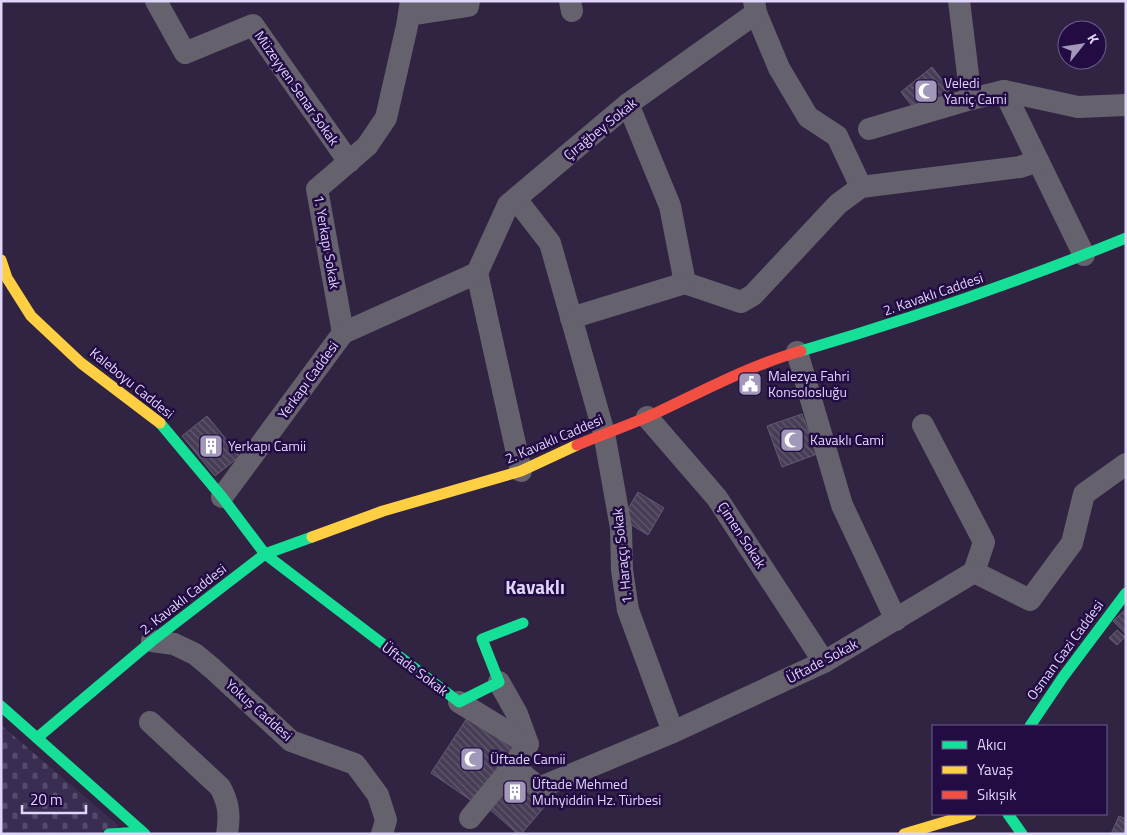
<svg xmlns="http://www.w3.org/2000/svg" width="1127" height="835" viewBox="0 0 1127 835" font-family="'Titillium Web',sans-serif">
<defs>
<pattern id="cemetery-stones" width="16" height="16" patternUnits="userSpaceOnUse" patternTransform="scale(1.25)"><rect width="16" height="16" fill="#392d52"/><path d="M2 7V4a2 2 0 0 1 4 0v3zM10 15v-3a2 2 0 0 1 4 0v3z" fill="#554b6c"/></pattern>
<pattern id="building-back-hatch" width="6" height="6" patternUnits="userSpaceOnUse" patternTransform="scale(1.25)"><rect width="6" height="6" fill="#473e56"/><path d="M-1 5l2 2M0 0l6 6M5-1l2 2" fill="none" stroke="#61596f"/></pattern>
</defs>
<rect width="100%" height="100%" fill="#302442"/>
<path fill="url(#cemetery-stones)" d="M1,725L119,826L108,834H1Z"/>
<g fill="url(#building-back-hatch)" stroke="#645b75">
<path d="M932,67L950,90L919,115L901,92Z"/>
<path d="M802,414L817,454L782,467L767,426Z"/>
<path d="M207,416L240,456L215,476L182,436Z"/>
<path d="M638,492L664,508L648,535L622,519Z"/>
<path d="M1126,609V634L1113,621Z"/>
<path d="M1117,630L1125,637L1117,645L1109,638Z"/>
<path d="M469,715L514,746L475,803L431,773Z"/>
<path d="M513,778L545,806L521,834H518L487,807Z"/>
<path d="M1119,816L1126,819V834H1111Z"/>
</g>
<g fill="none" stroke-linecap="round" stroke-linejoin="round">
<g stroke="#65616d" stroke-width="22">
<path d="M156,1L185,53L253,25L349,162"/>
<path d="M570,1L572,11"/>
<path d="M754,1L756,13L779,68L808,117L837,136L861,187"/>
<path d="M959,1L971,99"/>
<path d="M409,15L468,6L469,1"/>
<path d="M1004,91L1084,255"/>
<path d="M628,104L670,206L685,283L741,302L753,295L838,204L861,187L1020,167L1038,161"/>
<path d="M869,129L971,99L1004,91L1078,107L1126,105"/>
<path d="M516,199L550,243L604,433L621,528L622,570L628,610L673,732"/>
<path d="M477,273L508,205L628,104L756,13"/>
<path d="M477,273L521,471"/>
<path d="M571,318L685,283"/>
<path d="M343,333L317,189L367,146L386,118L407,26L411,1"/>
<path d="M797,352L842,505L896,620"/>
<path d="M647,417L717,498L824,662"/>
<path d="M923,425L984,542L974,572"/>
<path d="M222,497L343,333L477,273"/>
<path d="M974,572L1030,600L1072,543L1084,494L1126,464"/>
<path d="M152,641L174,644L195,654L213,669L291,741L355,764L378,795L386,820L382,834"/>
<path d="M499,682L517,714L528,744"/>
<path d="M459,702L528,744L513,766"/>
<path d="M150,722L220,787C229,803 230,816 227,834"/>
<path d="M470,818L513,766L539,788L673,732L824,662L974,572"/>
</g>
<g stroke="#16e098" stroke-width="11">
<path d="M801,351C911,319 1020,281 1126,238"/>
<path d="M160,423L222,497L265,554L459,702L499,682L482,639L523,623"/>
<path d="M1,706L145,834"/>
<path d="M1030,726L1063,677L1126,593"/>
<path d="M37,738L152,641L265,554L312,537"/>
<path d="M1008,814L1022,834"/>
<path d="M109,834L141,832"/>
</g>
<g stroke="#ffcf43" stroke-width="11">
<path d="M1,260L7,278L31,316L81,363L160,423"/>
<path d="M312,537L383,511L521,471L577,445"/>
<path d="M904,834L971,814"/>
</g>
<path stroke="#f24e42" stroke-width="11" d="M577,445C603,434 630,425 656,413C703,391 751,365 801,351"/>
</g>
<defs>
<g id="mosque-square" transform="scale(1.25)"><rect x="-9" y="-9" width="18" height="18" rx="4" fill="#a298ba" stroke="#230c44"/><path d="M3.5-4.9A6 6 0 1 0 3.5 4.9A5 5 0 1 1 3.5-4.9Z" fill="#fff"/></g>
<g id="civic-square" transform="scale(1.25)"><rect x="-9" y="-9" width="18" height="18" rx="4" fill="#a298ba" stroke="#230c44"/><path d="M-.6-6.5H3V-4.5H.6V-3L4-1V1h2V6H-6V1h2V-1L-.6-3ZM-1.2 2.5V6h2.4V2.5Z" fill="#fff"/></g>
<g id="building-square" transform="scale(1.25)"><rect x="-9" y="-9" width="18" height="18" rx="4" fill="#a298ba" stroke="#230c44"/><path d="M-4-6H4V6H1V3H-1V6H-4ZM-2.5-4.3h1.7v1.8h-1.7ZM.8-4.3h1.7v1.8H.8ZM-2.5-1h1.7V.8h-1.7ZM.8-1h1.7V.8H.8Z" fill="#fff"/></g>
</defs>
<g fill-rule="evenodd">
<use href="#mosque-square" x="926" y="91"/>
<use href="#civic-square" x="750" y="384"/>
<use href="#mosque-square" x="792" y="440"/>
<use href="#building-square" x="211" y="446"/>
<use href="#mosque-square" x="472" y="759"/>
<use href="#building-square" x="515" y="792"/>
</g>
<g text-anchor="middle" stroke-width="5" stroke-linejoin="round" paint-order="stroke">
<g font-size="14" fill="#dfd6fa" stroke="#230c44" text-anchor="start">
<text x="944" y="88">Veledi<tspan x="944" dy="16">Yaniç Cami</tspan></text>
<text x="768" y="381">Malezya Fahri<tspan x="768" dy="16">Konsolosluğu</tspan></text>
<text x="810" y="445">Kavaklı Cami</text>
<text x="228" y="451">Yerkapı Camii</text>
<text x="490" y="764">Üftade Camii</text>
<text x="532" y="789">Üftade Mehmed<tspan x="532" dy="16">Muhyiddin Hz. Türbesi</tspan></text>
</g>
<g font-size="14" fill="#dfd6fa" stroke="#230c44">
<text transform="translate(297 88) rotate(55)" y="5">Müzeyyen Senar Sokak</text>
<text transform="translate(600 129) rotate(-39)" y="5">Çırağbey Sokak</text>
<text transform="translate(327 242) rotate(80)" y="5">1. Yerkapı Sokak</text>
<text transform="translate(933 294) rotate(-19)" y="5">2. Kavaklı Caddesi</text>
<text transform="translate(308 380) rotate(-54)" y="5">Yerkapı Caddesi</text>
<text transform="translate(132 383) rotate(39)" y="5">Kaleboyu Caddesi</text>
<text transform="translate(554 439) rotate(-23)" y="5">2. Kavaklı Caddesi</text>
<text transform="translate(742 535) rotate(57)" y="5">Çimen Sokak</text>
<text transform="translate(622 556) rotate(-96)" y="5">1. Haraççı Sokak</text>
<text transform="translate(183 599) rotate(-38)" y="5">2. Kavaklı Caddesi</text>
<text transform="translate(1065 650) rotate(-54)" y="5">Osman Gazi Caddesi</text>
<text transform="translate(822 661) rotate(-28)" y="5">Üftade Sokak</text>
<text transform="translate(415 669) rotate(37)" y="5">Üftade Sokak</text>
<text transform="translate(259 710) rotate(42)" y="5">Yokuş Caddesi</text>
</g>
<g font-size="19" font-weight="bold" fill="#dfd6fa" stroke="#230c44">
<text x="535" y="594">Kavaklı</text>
</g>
</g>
<rect width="1127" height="835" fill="none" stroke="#dfd6fa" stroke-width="5"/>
<rect x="932" y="725" width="175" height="90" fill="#230c44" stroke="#6e5d8d"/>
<rect x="942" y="741" width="25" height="8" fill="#16e098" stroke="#6e5d8d"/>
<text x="977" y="750" font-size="15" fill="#dfd6fa">Akıcı</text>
<rect x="942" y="766" width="25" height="8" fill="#ffcf43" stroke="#6e5d8d"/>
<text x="977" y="775" font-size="15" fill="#dfd6fa">Yavaş</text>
<rect x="942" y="791" width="25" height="8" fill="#f24e42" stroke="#6e5d8d"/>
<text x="977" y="800" font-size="15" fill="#dfd6fa">Sıkışık</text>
<g transform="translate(1082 45) rotate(60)"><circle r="24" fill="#230c44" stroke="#6e5d8d"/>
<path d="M0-4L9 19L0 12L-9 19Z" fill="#a298ba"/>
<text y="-8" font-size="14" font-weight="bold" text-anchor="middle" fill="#dfd6fa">K</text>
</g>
<path d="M22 805v8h64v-8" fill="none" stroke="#dfd6fa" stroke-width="2.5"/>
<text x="30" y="805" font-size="15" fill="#dfd6fa" stroke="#230c44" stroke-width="4" paint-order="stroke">20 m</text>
</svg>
